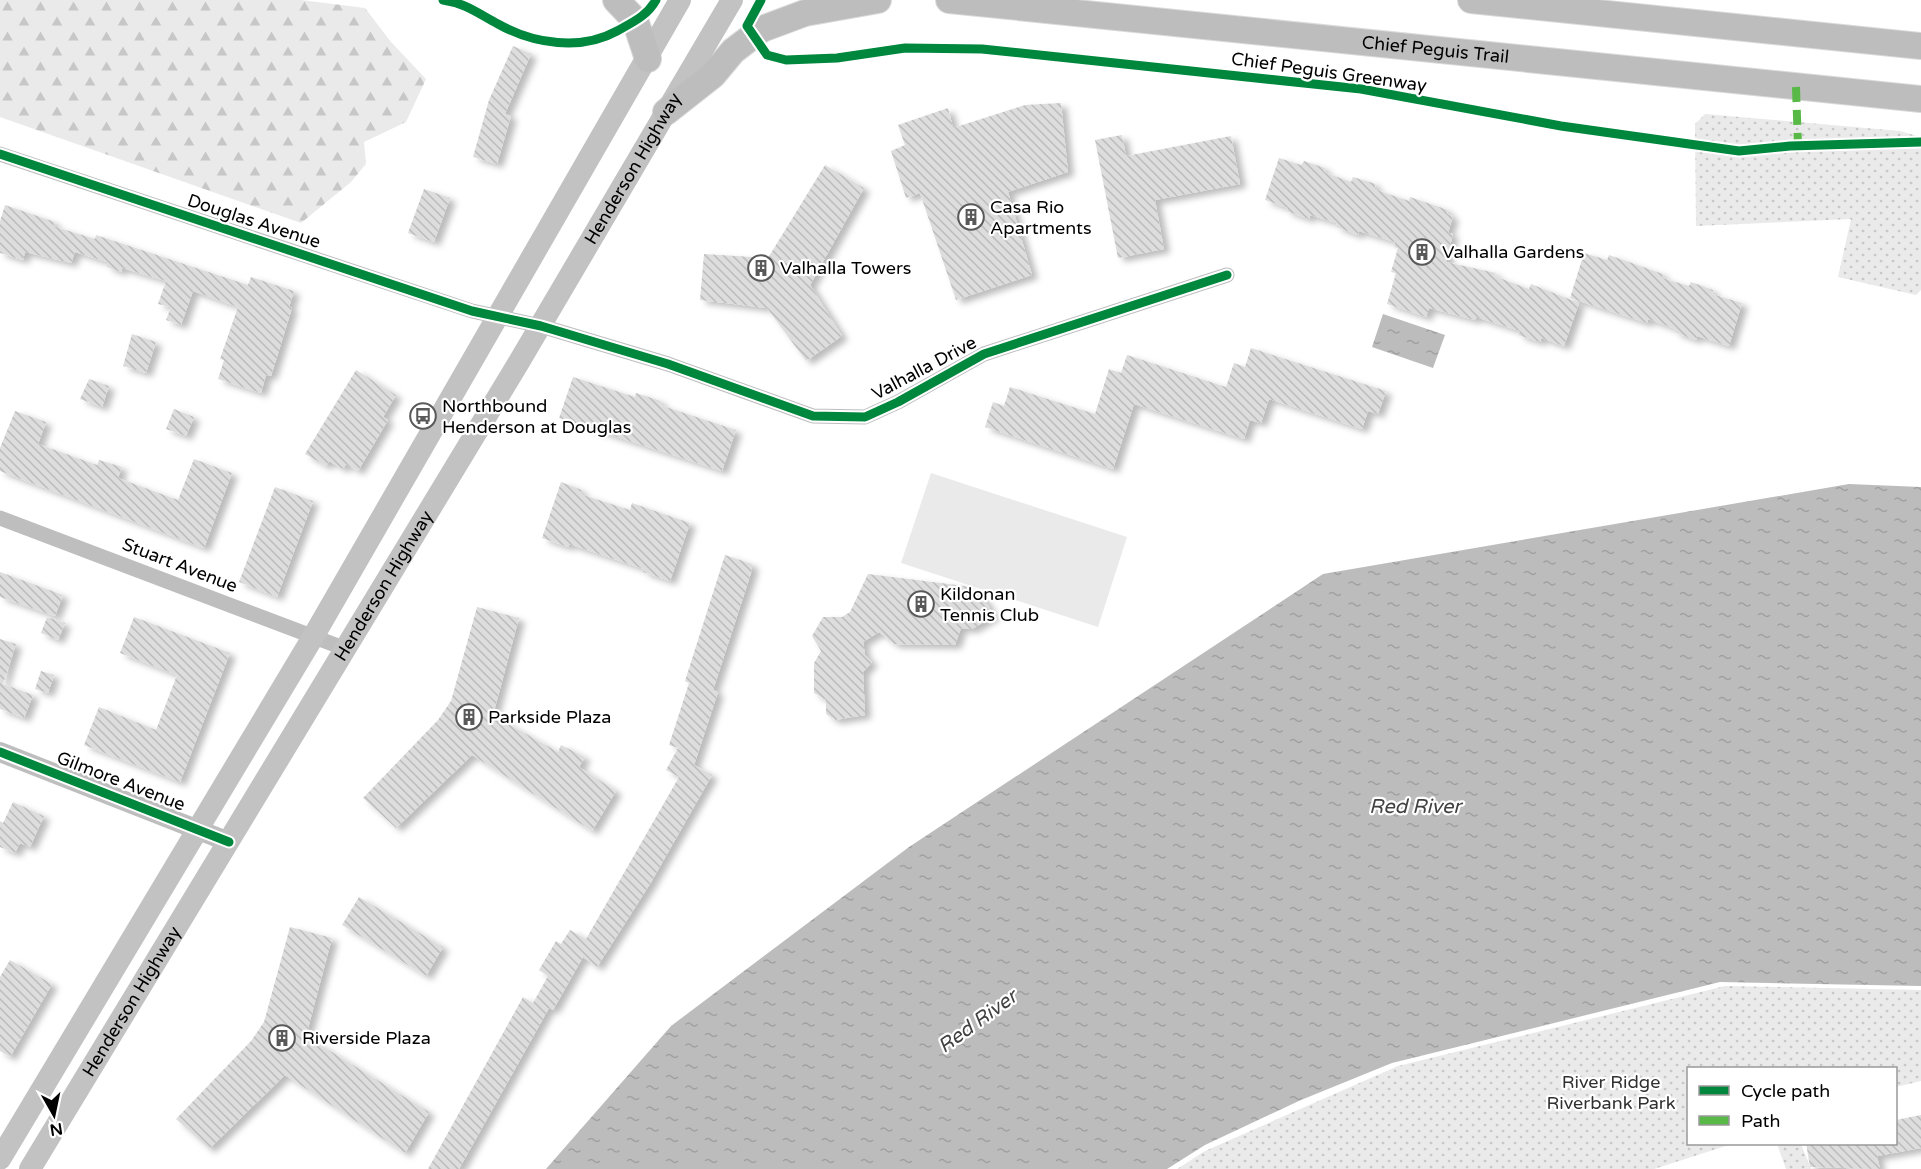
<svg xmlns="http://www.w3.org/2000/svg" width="1921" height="1169" viewBox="0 0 1921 1169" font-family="'Varela Round',sans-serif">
<defs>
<pattern id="grass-dots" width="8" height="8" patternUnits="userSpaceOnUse" patternTransform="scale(1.5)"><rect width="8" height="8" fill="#eaeaea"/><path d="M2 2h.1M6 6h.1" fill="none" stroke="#c7c7c7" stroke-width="1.8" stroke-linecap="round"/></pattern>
<pattern id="forest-firs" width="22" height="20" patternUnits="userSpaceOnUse" patternTransform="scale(1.5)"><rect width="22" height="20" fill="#eaeaea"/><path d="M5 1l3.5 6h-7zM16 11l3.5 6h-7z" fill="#c7c7c7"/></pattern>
<pattern id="water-ripples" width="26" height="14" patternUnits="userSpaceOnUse" patternTransform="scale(1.5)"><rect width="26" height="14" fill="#bcbcbc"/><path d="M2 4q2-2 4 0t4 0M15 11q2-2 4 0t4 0" fill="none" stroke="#a0a0a0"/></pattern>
<pattern id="building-back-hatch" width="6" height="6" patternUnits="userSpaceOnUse" patternTransform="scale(1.5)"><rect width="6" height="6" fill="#ddd"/><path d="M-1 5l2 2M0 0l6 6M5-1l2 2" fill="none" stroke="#bcbcbc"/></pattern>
<filter id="shadow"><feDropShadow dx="6" dy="4" stdDeviation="3" flood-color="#0004"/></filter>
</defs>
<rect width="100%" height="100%" fill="#fff"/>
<g fill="url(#grass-dots)">
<path d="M1705,114L1900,131L1921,137V290L1916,295L1838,277L1851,219L1696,226L1695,124Z"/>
<path d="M1725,986L1921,990V1081L1896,1087V1068H1688V1144H1732L1654,1169H1177L1205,1151L1398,1066Z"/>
<path d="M1777,1144H1801L1811,1169H1786Z"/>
</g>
<path fill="url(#forest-firs)" d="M0,0H301L365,8L391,42L426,79L406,122L364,142L366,164L351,182L301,223L0,117Z"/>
<path fill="#eaeaea" d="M931,473L1127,537L1098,627L901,563Z"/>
<g fill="url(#water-ripples)">
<path d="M1383,314L1445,335L1433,368L1372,347Z"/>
<path d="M1849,484L1921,487V986L1720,982L1392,1063L1301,1100L1205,1145L1167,1169H546L671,1026L909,847L1323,574Z"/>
</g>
<g fill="url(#building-back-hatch)" filter="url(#shadow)">
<path d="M513,46L531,54L505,114L511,116L497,164L473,157L489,100Z"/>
<path d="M1061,103L1068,172L1008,192L1032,275L956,300L920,193L906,198L891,151L905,145L898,125L948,108L953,128L1025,105Z"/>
<path d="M1122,135L1126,156L1231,136L1240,184L1155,200L1164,249L1118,258L1095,140Z"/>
<path d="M1279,158L1301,165L1304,161L1325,168L1324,172L1351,182L1353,177L1376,184L1374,189L1409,201L1410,197L1448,210L1447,214L1453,216L1448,233L1453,234L1446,262L1496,273L1494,276L1529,289L1531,284L1579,303L1564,346L1541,338L1540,342L1518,335L1520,331L1476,317L1475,320L1429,308L1426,317L1387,304L1396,273L1391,272L1398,248L1394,247L1395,242L1359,231L1358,235L1336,227L1337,223L1310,215L1309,219L1286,211L1288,208L1265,200Z"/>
<path d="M825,165L864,188L810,285L842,336L806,361L767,308L700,300L704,254L768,258Z"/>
<path d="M424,189L450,198L434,242L408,233Z"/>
<path d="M5,205L55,222L53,226L95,239L96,235L248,285L251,277L294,291L289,307L292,308L284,334L271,376L266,375L261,393L218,379L224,360L220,359L238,307L193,291L181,325L166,320L171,307L158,304L166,281L122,268L121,272L107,267V262L75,252L71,263L25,252L23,260L0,253V221Z"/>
<path d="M1584,253L1607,260L1609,255L1663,274L1662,278L1689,286L1691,282L1713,290L1712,294L1742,303L1729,346L1697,336L1696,340L1674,332L1676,329L1648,319L1647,323L1570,298Z"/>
<path d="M132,334L156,342L146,373L123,366Z"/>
<path d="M1251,348L1386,391L1378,414L1368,411L1362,429L1269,399L1261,423L1250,420L1244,439L1134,404L1113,469L985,427L993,402L1004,406L1010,387L1095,414L1109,369L1121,373L1127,355L1226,387L1234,363L1245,367Z"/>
<path d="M356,370L396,395L383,417L388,420L358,471L346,464L343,469L329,461L326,466L305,454Z"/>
<path d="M573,377L635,397L636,393L661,401L660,405L736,430L722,471L559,418Z"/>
<path d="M89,379L109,386L102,407L80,399Z"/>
<path d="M174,409L194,417L186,436L166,429Z"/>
<path d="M15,411L46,422L38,444L97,465L99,460L122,467L118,478L178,500L194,459L232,473L204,548L0,471V448Z"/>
<path d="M561,482L582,490L580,494L630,510L632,503L690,523L670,581L643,572L644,569L569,544L568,547L542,538Z"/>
<path d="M275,487L313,501L277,597L239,582Z"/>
<path d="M725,555L752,564V570L713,690L718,692L694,765L712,775L650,884L597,967L583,957L553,1010L549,1008L459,1169H428L523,997L533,1003L548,976L539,970L556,941L561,944L570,930L586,939L679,777L666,770L678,748L669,745L689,683L685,681Z"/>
<path d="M0,572L63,595L55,616L0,597Z"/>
<path d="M868,574L965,586L983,597L994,616L972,629L961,628L955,645L894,644L879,632L863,642L865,655L872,662L863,672L865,715L835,720L826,714V700L814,693V663L821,651L812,636L823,617H842L850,612Z"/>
<path d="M477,607L519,618L493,715L558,752L561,745L585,757L579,767L616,791L592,831L472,755L396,828L363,798L438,720L451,701Z"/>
<path d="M47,617L65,623L58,640L41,633Z"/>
<path d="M134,617L230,653L180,782L84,745L99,707L156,730L177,675L120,653Z"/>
<path d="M0,639L16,644L3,684L33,695L24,718L0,709Z"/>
<path d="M41,671L54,675L48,693L35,689Z"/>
<path d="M13,802L44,816L30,847L20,843L15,853L0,847V821L3,823Z"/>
<path d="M359,897L443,947L426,976L342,925Z"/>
<path d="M290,927L332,938L306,1036L429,1112L405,1153L285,1075L209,1149L176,1119L251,1041L264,1022Z"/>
<path d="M10,960L52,984L10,1057L0,1051V977Z"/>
<path d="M1921,1115V1148L1877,1156L1880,1169L1810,1167L1806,1143H1896V1120Z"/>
</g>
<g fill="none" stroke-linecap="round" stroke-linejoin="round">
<g stroke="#dbdbdb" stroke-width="28">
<g id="primary">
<path d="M616,0L635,20L648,59"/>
<path id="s2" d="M949,0L1921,99"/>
<path d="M1471,0L1921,46"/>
<path d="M666,112L713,75L733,51L762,29L805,13L878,0"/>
</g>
</g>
<g stroke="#bebebe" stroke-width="15">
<path d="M0,154L472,311L541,326L668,364L813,416L865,417L898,402L984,354L1227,275"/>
<path d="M0,518L346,649"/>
</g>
<path stroke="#bebebe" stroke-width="20" d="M0,752L229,842"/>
<g stroke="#c2c2c2" stroke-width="22">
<path d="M0,1159L313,637L680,0"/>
<path id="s1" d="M30,1169L519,362L732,0"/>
</g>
<use href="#primary" stroke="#bdbdbd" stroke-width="26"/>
<path stroke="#58b947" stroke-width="8" stroke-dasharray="15 8" stroke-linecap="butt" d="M1796,87L1798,146"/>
<g stroke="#fff" stroke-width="13">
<g id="cycleway">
<path d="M443,0C465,3 479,14 498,24C534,44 581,51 617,31C633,22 647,16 656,0"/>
<path d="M761,0L747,26L767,55L786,60L837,58L905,48L982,49L1361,89L1561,126L1739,151L1790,146L1921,142"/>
<path d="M0,154L472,311L541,326L668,364L813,416L865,417L898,402L984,354L1227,275"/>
<path d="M0,752L229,842"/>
</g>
</g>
<use href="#cycleway" stroke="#00873e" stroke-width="9"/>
</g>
<defs>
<g id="building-ring" transform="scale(1.35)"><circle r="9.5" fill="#fff" stroke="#595959" stroke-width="1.5"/><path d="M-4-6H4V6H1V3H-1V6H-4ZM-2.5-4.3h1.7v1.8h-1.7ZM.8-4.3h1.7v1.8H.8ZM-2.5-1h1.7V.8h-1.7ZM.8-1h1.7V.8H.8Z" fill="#595959"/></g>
<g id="bus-ring" transform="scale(1.35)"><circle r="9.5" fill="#fff" stroke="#595959" stroke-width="1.5"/><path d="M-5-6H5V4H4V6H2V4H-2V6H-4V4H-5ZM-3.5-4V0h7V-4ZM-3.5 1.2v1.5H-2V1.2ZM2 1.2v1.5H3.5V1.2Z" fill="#595959"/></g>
</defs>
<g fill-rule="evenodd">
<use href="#building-ring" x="971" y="217"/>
<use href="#building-ring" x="1422" y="252"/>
<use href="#building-ring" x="761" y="268"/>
<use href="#bus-ring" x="423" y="416"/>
<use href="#building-ring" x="921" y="604"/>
<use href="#building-ring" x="469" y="717"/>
<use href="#building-ring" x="282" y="1038"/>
</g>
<g text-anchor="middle" stroke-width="4.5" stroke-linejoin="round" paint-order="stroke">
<g font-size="18" fill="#000" stroke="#fff">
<text dy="6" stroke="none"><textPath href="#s2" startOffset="489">Chief Peguis Trail</textPath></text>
<text transform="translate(1329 72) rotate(8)" y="6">Chief Peguis Greenway</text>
<text dy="6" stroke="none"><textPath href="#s1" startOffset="1168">Henderson Highway</textPath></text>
<text transform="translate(254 221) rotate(18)" y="6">Douglas Avenue</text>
<text transform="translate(924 368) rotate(-28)" y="6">Valhalla Drive</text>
<text transform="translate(180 565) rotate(21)" y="6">Stuart Avenue</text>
<text dy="6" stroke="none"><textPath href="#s1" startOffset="682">Henderson Highway</textPath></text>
<text transform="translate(121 781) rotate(21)" y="6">Gilmore Avenue</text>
<text dy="6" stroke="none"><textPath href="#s1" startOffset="196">Henderson Highway</textPath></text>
</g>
<g font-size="18" fill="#000" stroke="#fff" text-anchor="start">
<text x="990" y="213">Casa Rio<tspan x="990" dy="21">Apartments</tspan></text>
<text x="1442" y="258">Valhalla Gardens</text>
<text x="780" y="274">Valhalla Towers</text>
<text x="442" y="412">Northbound<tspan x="442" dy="21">Henderson at Douglas</tspan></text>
<text x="940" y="600">Kildonan<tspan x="940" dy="21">Tennis Club</tspan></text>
<text x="488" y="723">Parkside Plaza</text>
<text x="302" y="1044">Riverside Plaza</text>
</g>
<g font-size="18" fill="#303030" stroke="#fff">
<text x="1611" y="1088">River Ridge<tspan x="1611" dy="21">Riverbank Park</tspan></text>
</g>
<g font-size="20" font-style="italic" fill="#414141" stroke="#fff">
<text x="1415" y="813">Red River</text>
<text transform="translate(977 1021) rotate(-36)" y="7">Red River</text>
</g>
</g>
<rect x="1687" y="1067" width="210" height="78" fill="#ffffff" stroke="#999999" stroke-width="1.5"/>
<rect x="1699" y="1086" width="30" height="9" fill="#00873e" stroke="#999999" stroke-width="1.5"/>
<text x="1741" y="1097" font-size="18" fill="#000000">Cycle path</text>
<rect x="1699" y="1116" width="30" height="9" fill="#58b947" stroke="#999999" stroke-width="1.5"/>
<text x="1741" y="1127" font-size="18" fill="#000000">Path</text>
<g transform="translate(54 1115) rotate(171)" stroke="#ffffff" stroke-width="4.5" paint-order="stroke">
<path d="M0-4.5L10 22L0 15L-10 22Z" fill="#000000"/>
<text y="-9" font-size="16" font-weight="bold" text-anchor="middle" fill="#000000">N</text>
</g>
</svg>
